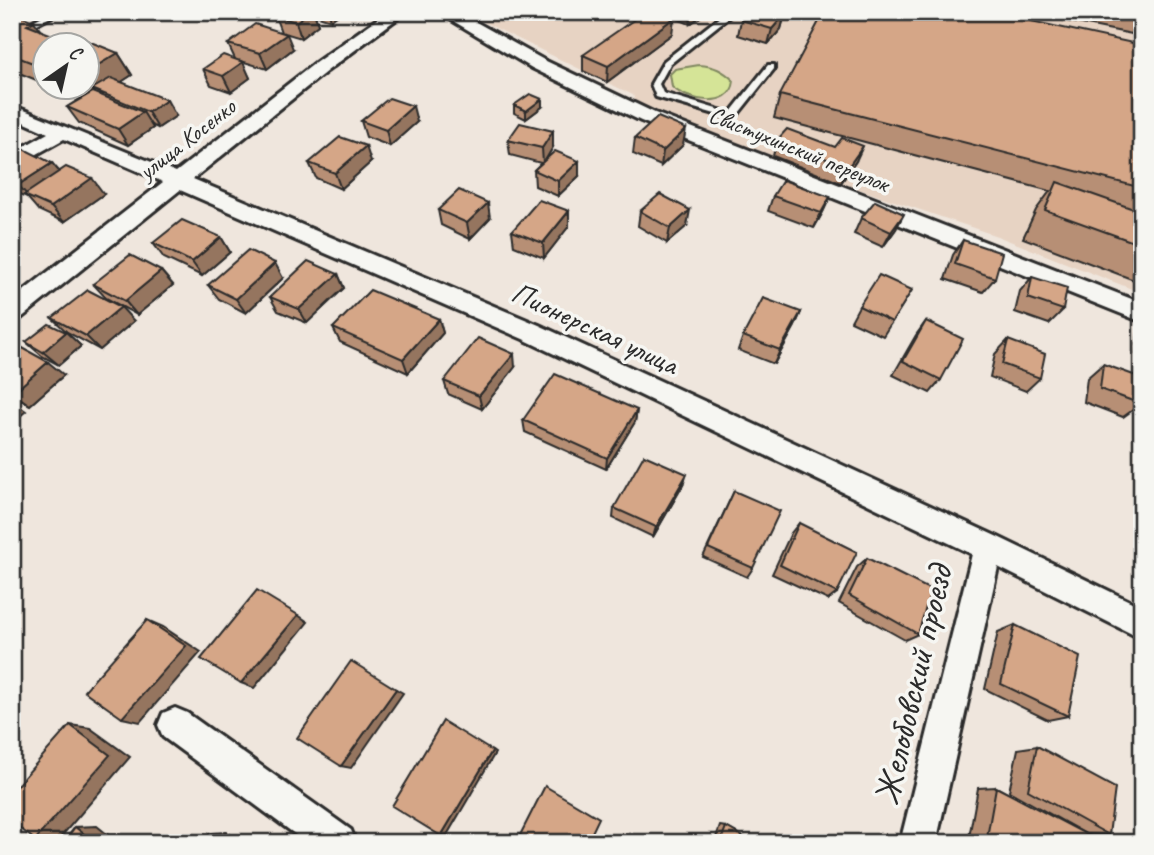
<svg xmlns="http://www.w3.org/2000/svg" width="1154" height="855" viewBox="0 0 1154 855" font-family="Caveat,sans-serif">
<rect width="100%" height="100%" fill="#efe6dd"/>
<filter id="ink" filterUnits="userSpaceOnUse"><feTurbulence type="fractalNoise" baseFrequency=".0143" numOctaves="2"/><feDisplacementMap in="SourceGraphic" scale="14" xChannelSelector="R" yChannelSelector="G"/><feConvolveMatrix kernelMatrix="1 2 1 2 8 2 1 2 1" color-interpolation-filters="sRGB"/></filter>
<g filter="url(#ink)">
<path fill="#e7d3c3" d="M463,12H1142V293L997,236L841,183L636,103L633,95Z"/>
<path fill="#d5e497" stroke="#808861" stroke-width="2" d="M699,65C714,66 723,70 734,81C731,110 687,101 672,87L670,74L675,69Z"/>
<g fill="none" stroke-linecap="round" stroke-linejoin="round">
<g stroke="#2b2b2b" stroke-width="6">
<g id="service">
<path d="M50,12H60L12,37V32Z"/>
<path d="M726,12H735L670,64L659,84L663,93L730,113L768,65H774V69L735,118H729L656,97L651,84L664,61Z"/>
</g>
</g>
<g stroke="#2b2b2b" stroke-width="6">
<g id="minor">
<path d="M387,12H406L327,71L193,179L539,325L998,537L1142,607V639L998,567L936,843H900L972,554L523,339L180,190L20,319L12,322V300L163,182L64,139L12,168V153L48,133L12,117V105L176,172L315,63Z"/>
<path d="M438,12H458L544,60L655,113L1142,303V322L641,121L532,68Z"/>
<path d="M175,708L187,713L351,830L356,843H307L163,737L158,725L163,713Z"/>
</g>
</g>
<use href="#service" fill="#f6f6f2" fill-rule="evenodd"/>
<use href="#minor" fill="#f6f6f2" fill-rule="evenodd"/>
</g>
<g fill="#b78f74" stroke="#2b2b2b" stroke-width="2">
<path d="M280,12H342L331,20L315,15L318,25L301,38L281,32L275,16Z"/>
<path d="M661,12H707L690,24Z"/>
<path d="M1022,12H1142V36Z"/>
<path d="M12,13L46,46V84L12,70Z"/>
<path d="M785,14L781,29L768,44L738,35L741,20Z"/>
<path d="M672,34L607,82L583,71V55Z"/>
<path d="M228,44L293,49L267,69L241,61L250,78L231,92L211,85L203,69L235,59Z"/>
<path d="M1142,45V283L1023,238L1036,210L1050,191L774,118L780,95Z"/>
<path d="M118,53L132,75L121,82L176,116L158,128L151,125L153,128L128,145L79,123L67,107L81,98L54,88H88Z"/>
<path d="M514,105L542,107L526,119L514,113Z"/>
<path d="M361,121L417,122L390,146L366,137Z"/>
<path d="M635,138L683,145L661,166L633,154Z"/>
<path d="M508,140L553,147L545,160L579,176L558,196L535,186L534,170L541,163L510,155Z"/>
<path d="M777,140L856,161L841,183L773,156Z"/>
<path d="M12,150L52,163L59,171L104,194L64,222L38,210L27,197L12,190Z"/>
<path d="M371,162L341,189L316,178L309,163Z"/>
<path d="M773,196L830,197L823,212L814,228L768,211Z"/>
<path d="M438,210L490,218L470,239L441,225Z"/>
<path d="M569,211V226L544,258L514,246L512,231Z"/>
<path d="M640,211L687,226L667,243L638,226Z"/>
<path d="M861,218L896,229L883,247L854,234Z"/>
<path d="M221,237L230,252L202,276L164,258L153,243Z"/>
<path d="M963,240L995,278L983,292L945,279L953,255Z"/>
<path d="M161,271L173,285L137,315L106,298L93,284Z"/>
<path d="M338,274L344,288L307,323L278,311L270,297Z"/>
<path d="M1032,277L1063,310L1049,324L1015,312L1020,291Z"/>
<path d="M283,278L246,313L219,299L208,285Z"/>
<path d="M912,290L883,336L851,321L859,306Z"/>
<path d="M801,312L795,326L774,364L738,350L743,336Z"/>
<path d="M52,318L134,321L100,350L67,332Z"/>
<path d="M439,319L443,333L408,373L340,342L333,328Z"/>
<path d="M926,321L941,380L930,393L893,375L916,335Z"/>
<path d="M1142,329V356L1136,354L1138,332Z"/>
<path d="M66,332L81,346L59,365L42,356L26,342Z"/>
<path d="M1008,340L1040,378L1026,391L990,377L995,354Z"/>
<path d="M12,352L64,375L30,405L12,395Z"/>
<path d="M1103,364L1141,404L1123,417L1084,402L1087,378Z"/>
<path d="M515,367L482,409L448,394L444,381Z"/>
<path d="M637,410L635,422L606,469L525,432L523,420Z"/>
<path d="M683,485L653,537L613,518L614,508Z"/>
<path d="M734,491L753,568L747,577L703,557Z"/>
<path d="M799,523L837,593L828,600L772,574L791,533Z"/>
<path d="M867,558L918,634L905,640L839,603L857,567Z"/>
<path d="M1015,625L1068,716L1048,720L985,689L998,632Z"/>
<path d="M1037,746L1109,835L1086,834L1009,791L1018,749Z"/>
<path d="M996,787L1099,843H968L978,788Z"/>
<path d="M720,826L726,827L754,843H714Z"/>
</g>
<g fill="#95745e" stroke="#2b2b2b" stroke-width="2">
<path d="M309,12H314L318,25L301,38L296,22Z"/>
<path d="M329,12H342L331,20Z"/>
<path d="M692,12H707L690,24Z"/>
<path d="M785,14L781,29L768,44L772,29Z"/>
<path d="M674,18L672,34L607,82L608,66Z"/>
<path d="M34,21L50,44L27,25Z"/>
<path d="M287,34L293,49L267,69L260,53Z"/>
<path d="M118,53L132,75L103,94L92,89L97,97L90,102L80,88H88V71Z"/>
<path d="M243,62L250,78L231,92L223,76Z"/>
<path d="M542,99V107L526,119V111Z"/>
<path d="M167,100L176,116L158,128L148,112Z"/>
<path d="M413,106L417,122L390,146L386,130Z"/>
<path d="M143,112L153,128L128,145L118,129Z"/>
<path d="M686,129L683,145L661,166L663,151Z"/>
<path d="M553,131V147L543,164L542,148Z"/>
<path d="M366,146L371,162L341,189L335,173Z"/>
<path d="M863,146L856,161L841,183L848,167Z"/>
<path d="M579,161V176L558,196V181Z"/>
<path d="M52,163L64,178L29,197L18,185Z"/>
<path d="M92,178L104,194L64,222L51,207Z"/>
<path d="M830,197L823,212L814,228L821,213Z"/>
<path d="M488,203L490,218L470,239L467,223Z"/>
<path d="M690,210L687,226L667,243L670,228Z"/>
<path d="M569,211V226L544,258L543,243Z"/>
<path d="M904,214L896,229L883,247L891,232Z"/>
<path d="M221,237L230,252L202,276L192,262Z"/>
<path d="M12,242L18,248L12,253Z"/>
<path d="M275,263L283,278L246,313L236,299Z"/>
<path d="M161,271L173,285L137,315L125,301Z"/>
<path d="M338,274L344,288L307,323L299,309Z"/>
<path d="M121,307L134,321L100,350L86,336Z"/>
<path d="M801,312L795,326L774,364L780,350Z"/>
<path d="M439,319L443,333L408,373L403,359Z"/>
<path d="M66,332L81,346L59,365L43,352Z"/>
<path d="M514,354L515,367L482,409L479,396Z"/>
<path d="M48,362L64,375L30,405L13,393Z"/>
<path d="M12,401L26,411L12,423Z"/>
<path d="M637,410L635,422L606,469L607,458Z"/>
<path d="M687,474L683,485L653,537L656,527Z"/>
<path d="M298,615L308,622L254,688L241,683Z"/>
<path d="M147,620L163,627L201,652L140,722L122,718Z"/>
<path d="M396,689L403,693L351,768L341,766Z"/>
<path d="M70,725L90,728L130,757L59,839L35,840Z"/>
<path d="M492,751L495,753L447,835L441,836Z"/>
<path d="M97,826L118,843H95L75,827Z"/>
<path d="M226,832L241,843H223L210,833Z"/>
</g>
<g fill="#d5a687" stroke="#2b2b2b" stroke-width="2">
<path d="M280,12H309L296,22L275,16Z"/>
<path d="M645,12H658L674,18L608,66L583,55Z"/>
<path d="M748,12H780L785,14L772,29L741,20Z"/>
<path d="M824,12H989L1142,45V188L780,95Z"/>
<path d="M12,13L34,21L27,25L80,46H46V68L12,55Z"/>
<path d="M255,24L287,34L260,53L228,44Z"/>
<path d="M88,41L118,53L88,71V46H81Z"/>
<path d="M223,55L243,62L223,76L203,69Z"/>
<path d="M111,78L167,100L148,112L92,89Z"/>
<path d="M93,92L143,112L118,129L67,107Z"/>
<path d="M530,94L542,99L526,111L514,105Z"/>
<path d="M389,98L413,106L386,130L361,121Z"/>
<path d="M658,117L686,129L663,151L635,138Z"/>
<path d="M520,123L553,131L542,148L508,140Z"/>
<path d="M787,129L835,147L842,138L863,146L848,167L777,140Z"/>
<path d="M340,137L366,146L335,173L309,163Z"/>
<path d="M18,146L52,163L18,185L12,182V150Z"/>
<path d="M555,151L579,161L558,181L534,170Z"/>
<path d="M66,167L92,178L51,207L24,195Z"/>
<path d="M783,180L830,197L821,213L773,196Z"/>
<path d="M1057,182L1142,212V245L1045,210Z"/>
<path d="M459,190L488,203L467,223L438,210Z"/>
<path d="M660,194L690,210L670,228L640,211Z"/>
<path d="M539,200L569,211L543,243L512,231Z"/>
<path d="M875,201L904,214L891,232L861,218Z"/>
<path d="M182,220L221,237L192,262L153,243Z"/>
<path d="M963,240L1002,253L995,278L955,264Z"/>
<path d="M248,250L275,263L236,299L208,285Z"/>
<path d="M130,255L161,271L125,301L93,284Z"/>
<path d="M308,261L338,274L299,309L270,297Z"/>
<path d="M879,275L912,290L892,322L859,306Z"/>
<path d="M1032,277L1067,288L1063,310L1028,298Z"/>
<path d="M88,290L121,307L86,336L52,318Z"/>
<path d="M370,290L439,319L403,359L333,328Z"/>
<path d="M763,298L801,312L780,350L743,336Z"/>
<path d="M926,321L963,339L941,380L903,361Z"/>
<path d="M49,324L66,332L43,352L26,342Z"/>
<path d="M478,338L514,354L479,396L444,381Z"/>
<path d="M1008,340L1045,354L1040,378L1002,364Z"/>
<path d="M19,346L48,362L13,393L12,352Z"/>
<path d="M1103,364L1142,378L1141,404L1100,389Z"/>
<path d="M555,374L637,410L607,458L523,420Z"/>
<path d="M644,455L687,474L656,527L614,508Z"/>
<path d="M734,491L780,511L753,568L708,548Z"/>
<path d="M799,523L857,552L837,593L780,565Z"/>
<path d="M867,558L931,590L918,634L849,595Z"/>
<path d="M257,590L298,615L241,683L201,659Z"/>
<path d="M147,620L186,646L122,718L84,691Z"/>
<path d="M1015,625L1080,657L1068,716L1001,684Z"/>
<path d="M351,661L396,689L341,766L297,738Z"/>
<path d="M443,721L492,751L441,836L392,806Z"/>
<path d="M70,725L110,755L35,840L12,822V791Z"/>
<path d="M1037,746L1115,788L1109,835L1028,790Z"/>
<path d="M545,786L599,818L587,843H516Z"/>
<path d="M996,787L1099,841V843H986Z"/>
<path d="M75,827L95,843H63Z"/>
<path d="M726,827L754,843H720Z"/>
<path d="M210,833L223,843H202Z"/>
</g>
</g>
<g text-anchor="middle" stroke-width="7" stroke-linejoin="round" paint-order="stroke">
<g font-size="24" fill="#2b2b2b" stroke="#f6f6f2">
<text transform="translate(187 139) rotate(-38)" y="8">улица Косенко</text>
<text transform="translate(799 149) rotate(22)" y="8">Свистухинский переулок</text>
</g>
<g font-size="30" fill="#2b2b2b" stroke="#f6f6f2">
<text transform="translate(595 328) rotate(25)" y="10">Пионерская улица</text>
</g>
<g font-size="37" fill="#2b2b2b" stroke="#f6f6f2">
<text transform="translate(912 685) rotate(-77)" y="13">Желобовский проезд</text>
</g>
</g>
<rect width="1154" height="855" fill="none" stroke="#f6f6f2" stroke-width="42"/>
<rect x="21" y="21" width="1112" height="813" fill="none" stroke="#2b2b2b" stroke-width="2.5" filter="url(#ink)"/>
<g transform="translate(66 66) rotate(34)"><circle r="33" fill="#f6f6f2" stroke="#a5a5a2" stroke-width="2"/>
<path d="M0-5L12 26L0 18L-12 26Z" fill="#2b2b2b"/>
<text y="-10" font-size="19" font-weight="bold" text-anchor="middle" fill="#2b2b2b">С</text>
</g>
</svg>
